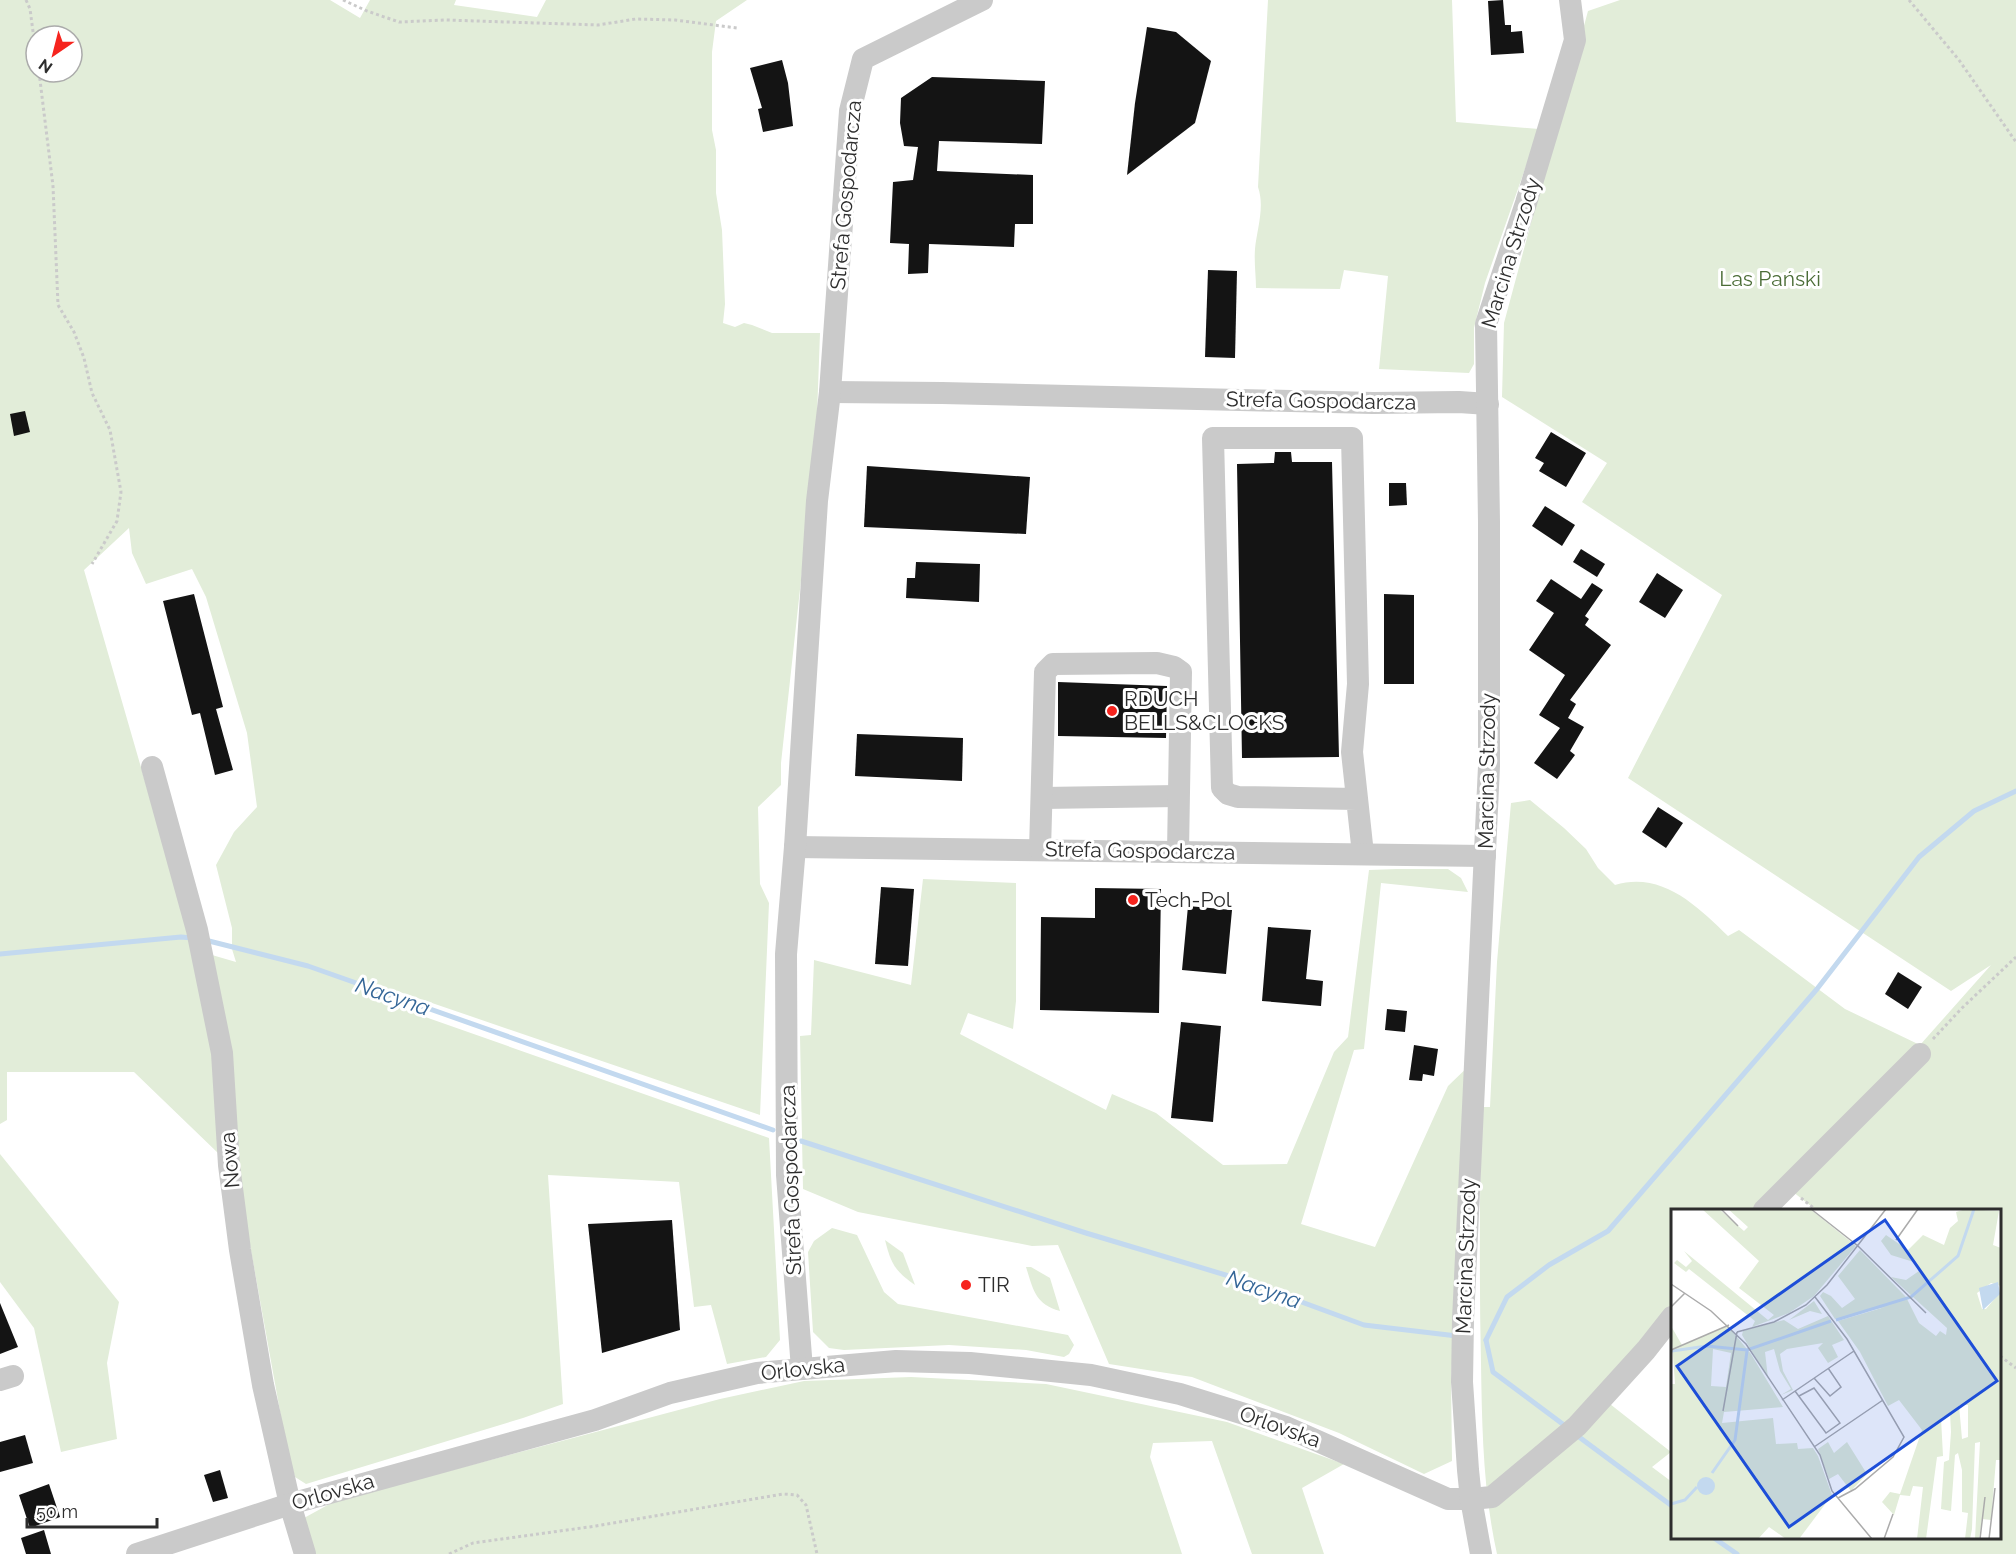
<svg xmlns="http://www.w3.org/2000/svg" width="2016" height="1554" viewBox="0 0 2016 1554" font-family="Raleway,sans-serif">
<rect width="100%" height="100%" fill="#fff"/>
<g fill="#e2edd9" fill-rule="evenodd">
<path d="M0,0H330L360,18L370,0H456L454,5L537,17L546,0H747L716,21L712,52V130L716,150V193L722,230L725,304L723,323L735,327L744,323L752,325L772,333H820L816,443L781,763V785L758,807L760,884L769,903L760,1115L391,989L394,1006L769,1138L780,1340L766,1357L727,1364L711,1305L694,1307L679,1182L548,1175L563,1404L523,1418L306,1484L295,1477L287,1450L243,1206L212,955L236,962L232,949V928L216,865L234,832L257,807L247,733L206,597L192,569L146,584L132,553L129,528L84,570L192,944L215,1052L219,1154L134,1072H7V1120L0,1124ZM36,36H72V72H36Z"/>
<path d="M1268,0H1452L1456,122L1539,129L1485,283L1474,328V364L1469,373L1379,369L1388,276L1344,270L1340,289L1256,288C1256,276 1254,262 1255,249C1257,229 1265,207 1258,187Z"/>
<path d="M1620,0H2016V1554H1497C1483,1491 1482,1427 1481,1363C1479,1278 1480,1192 1481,1107H1490L1497,962L1511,803L1530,800L1564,828L1586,849L1598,868L1615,885C1662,871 1697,906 1728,936L1739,930L1845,1009L1920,1045L1991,965L1951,991L1628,778L1722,595L1582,502L1607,463L1502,397L1504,323L1588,11ZM1788,1188L1816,1210H2000V1538H1672V1482L1652,1467L1671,1452L1596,1393L1672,1317V1210H1764Z"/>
<path d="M1397,869H1448L1461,878L1468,892L1381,883L1364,1049L1354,1050L1301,1224L1375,1247L1448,1086L1475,1060L1451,1376L1452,1461L1424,1474L1339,1433L1192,1377L1109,1364L1058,1245L1032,1246L858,1212L803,1189L800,1036L811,1035L814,960L911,985L923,879L1016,883V1001L1013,1029L968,1013L960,1034L1106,1110L1112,1094L1156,1113L1223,1165L1287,1164L1334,1052L1348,1037L1369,870Z"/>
<path d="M0,1154L119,1302L107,1363L117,1439L61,1452L34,1328L0,1282Z"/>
<path d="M832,1228L857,1235L884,1292L898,1304L1068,1335L1074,1345L1069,1354L1064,1357L1026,1350L949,1345L844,1350L829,1348L813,1332L808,1252L814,1241Z"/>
<path d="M885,1240L903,1253L915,1285C895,1271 891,1264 885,1240Z"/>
<path d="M1026,1267H1031L1050,1278L1060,1311C1035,1304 1033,1289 1026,1267Z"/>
<path d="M911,1377L1046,1384L1227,1422L1344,1464L1302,1488L1324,1554H1252L1212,1441L1153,1443L1150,1457L1182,1554H315L304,1518L335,1501L720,1399L804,1381Z"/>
</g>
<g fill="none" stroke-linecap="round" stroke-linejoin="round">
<g stroke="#c3d9ef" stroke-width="5">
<path d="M205,940L308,966L773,1130"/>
<path d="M0,954L181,937L192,938"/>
<path d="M801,1141L1086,1233L1239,1279L1364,1325L1457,1336"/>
<path d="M1486,1340L1507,1297L1549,1265L1608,1231L1817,989L1919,857L1974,811L2016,791"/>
<path d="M1486,1340L1493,1372L1568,1428"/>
<path d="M1575,1434L1672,1506"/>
<path d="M1714,1538L1737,1554"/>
</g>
</g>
<g fill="#141414">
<path d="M1503,0L1505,25H1511V32L1522,31L1524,53L1491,55L1488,1Z"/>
<path d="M1147,27L1176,32L1211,61L1195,123L1127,175L1135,103Z"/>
<path d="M782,60L788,83L793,126L763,132L758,109L762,108L750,68Z"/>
<path d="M932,77L1045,81L1042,144L939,141L937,171L1033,175V224H1015L1014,247L929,244L928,273L908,274L909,244L890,243L893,182L913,180L918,147L904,146L900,123L901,98Z"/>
<path d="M1208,270L1237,271L1235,358L1205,357Z"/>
<path d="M25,411L30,432L14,436L10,414Z"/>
<path d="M1551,432L1586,453L1566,487L1539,471L1544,463L1535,458Z"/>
<path d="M1275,452H1291L1292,462H1332L1339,757L1242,758L1237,464L1274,463Z"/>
<path d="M867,466L1030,477L1026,534L864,527Z"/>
<path d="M1389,483H1406L1407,505L1389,506Z"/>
<path d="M1545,506L1575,525L1562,546L1532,526Z"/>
<path d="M1581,549L1605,564L1597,577L1573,562Z"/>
<path d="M916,562L980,564L979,602L906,598L907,578H915Z"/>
<path d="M1657,573L1683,590L1665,618L1639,602Z"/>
<path d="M1551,579L1581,599L1592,583L1603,590L1585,616L1589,619L1585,625L1611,645L1570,700L1576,704L1568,718L1584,727L1570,751L1575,755L1557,779L1534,763L1560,728L1539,715L1565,675L1529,650L1554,613L1536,601Z"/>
<path d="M194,594L223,707L216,709L233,770L215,775L200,713L192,715L163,601Z"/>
<path d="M1384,594L1414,595V684H1384Z"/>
<path d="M1058,682L1167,686L1166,738L1058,736Z"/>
<path d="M857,734L963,738L962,781L855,776Z"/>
<path d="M1658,807L1683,823L1666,848L1642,832Z"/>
<path d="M881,887L914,889L908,966L875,964Z"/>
<path d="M1095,888L1161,889L1159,1013L1040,1010L1041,917L1095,918Z"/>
<path d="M1188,906L1232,910L1226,974L1182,970Z"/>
<path d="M1268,927L1311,930L1306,979L1323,981L1321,1006L1262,1001Z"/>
<path d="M1898,972L1922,987L1908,1009L1885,994Z"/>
<path d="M1387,1009L1407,1011L1405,1032L1385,1030Z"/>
<path d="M1181,1022L1221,1026L1213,1122L1171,1118Z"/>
<path d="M1414,1045L1438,1049L1434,1076L1423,1074L1422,1081L1409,1080Z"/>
<path d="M672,1220L680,1330L602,1353L588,1224Z"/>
<path d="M0,1303L18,1347L0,1354Z"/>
<path d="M25,1435L33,1463L0,1472V1442Z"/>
<path d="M220,1470L228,1498L213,1502L204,1475Z"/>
<path d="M49,1484L60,1517L30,1528L19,1495Z"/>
<path d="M44,1530L51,1554H26L21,1538Z"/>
</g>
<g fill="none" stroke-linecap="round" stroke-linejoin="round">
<g stroke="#cacaca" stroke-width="3" stroke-dasharray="3 3" stroke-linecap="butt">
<path d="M26,0L30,9L36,54"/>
<path d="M343,0L367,11L399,22L446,20L598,25L636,19L675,20L737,28"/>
<path d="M1909,0L1959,60L2016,142"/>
<path d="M39,72L53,186L58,305L74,332L84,358L92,393L110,430L121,492L117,521L92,564"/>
<path d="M1933,1039L1962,1008L2016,957"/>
<path d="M1801,1198L1816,1210"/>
<path d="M2000,1356L2016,1368"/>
<path d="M449,1554L473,1543L596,1526L783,1494L797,1495L806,1505L817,1554"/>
</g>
<g stroke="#cacaca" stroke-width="22">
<path d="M830,392L942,393L1373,403L1459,402L1488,404"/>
<path d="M152,767L197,930L222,1053L229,1165L240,1250L263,1385L290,1504L305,1554"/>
<path d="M1042,798L1178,796"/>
<path d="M1357,799L1238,797L1228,794L1222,788L1213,438H1352L1358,684L1352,752L1363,854"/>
<path d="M795,847L1485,856"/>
<path d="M1040,850L1045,672L1053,664L1157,663L1174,667L1181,672L1178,852"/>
<path d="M1764,1210L1920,1054"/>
<path d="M802,1369L787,1175L786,954L795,847L817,501L830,392L850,111L863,59L982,0"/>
<path d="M0,1380L13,1376"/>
<path d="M137,1554L290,1504L595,1420L670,1393L757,1373L896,1361L970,1363L1091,1375L1180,1394L1286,1427L1448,1499H1471L1492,1497L1577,1426L1646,1350L1672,1317"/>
<path d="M1481,1554L1471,1499L1468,1470L1462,1382L1463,1320L1489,766V522L1486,324L1526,203L1575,40L1570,0"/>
</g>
</g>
<g fill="#f6241e" stroke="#fff" stroke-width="2">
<circle cx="1112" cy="711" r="6"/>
<circle cx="1133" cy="900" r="6"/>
<circle cx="966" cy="1285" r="6"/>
</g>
<g text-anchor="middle" stroke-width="6" stroke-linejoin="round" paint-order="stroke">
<g font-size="21" fill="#2d2d2d" stroke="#fff">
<text transform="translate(846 195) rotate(-85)" y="7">Strefa Gospodarcza</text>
<text transform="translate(1511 253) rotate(-73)" y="7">Marcina Strzody</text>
<text transform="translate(1321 401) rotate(1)" y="7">Strefa Gospodarcza</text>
<text transform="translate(1487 771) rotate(-89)" y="7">Marcina Strzody</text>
<text transform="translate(1140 851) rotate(1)" y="7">Strefa Gospodarcza</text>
<text transform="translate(230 1160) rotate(-95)" y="7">Nowa</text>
<text transform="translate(791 1180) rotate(-92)" y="7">Strefa Gospodarcza</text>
<text transform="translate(1466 1256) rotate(-88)" y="7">Marcina Strzody</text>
<text transform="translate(803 1369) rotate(-6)" y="7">Orlovska</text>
<text transform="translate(1280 1427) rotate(20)" y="7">Orlovska</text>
<text transform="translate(333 1492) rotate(-16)" y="7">Orlovska</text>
</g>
<g font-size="21" fill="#4b6d37" stroke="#fff">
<text x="1770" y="286">Las Pański</text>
</g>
<g font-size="21" fill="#2d2d2d" stroke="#fff" text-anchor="start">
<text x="1124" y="706">RDUCH<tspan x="1124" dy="24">BELLS&amp;CLOCKS</tspan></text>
<text x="1145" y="907">Tech-Pol</text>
<text x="978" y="1292">TIR</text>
</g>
<g font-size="22" font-style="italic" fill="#346697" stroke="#fff">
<text transform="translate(393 996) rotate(19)" y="8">Nacyna</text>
<text transform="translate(1264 1289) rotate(19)" y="8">Nacyna</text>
</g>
</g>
<g transform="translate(1671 1209)">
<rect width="330" height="330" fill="#fff"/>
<path d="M31,0H48L73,22L77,18L57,0H139L185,37L143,87L118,104L81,118L84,112L18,60L15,63L3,54L6,51L15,58L21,52L13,42L97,111L103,106L68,79L88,52ZM295,0L328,2L322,36L330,39V77L320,74L306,84L311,100H315L330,82V251H325L320,311L311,310L308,330H304L309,233L304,234L301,320L299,330H294L297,304L291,303V261L287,244L284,246L280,302L270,300L273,253L278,251L280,223L279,204L270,209L272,247L266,248L255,330H246L252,278L242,277L239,287L229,286L223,306L211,293L219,283L229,285L251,221L228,191L217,197L189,143L167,112L214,98L164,110L149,87L152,83L160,87L171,99L184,90L167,67L189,41L235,88L248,114L265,127L269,122L275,126L276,119L220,68L235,71L248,62L246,54L220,46L210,32L215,26L237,41L252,26L273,36L279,19L287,12L285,3ZM288,196H297V228L291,230ZM143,92L151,105L139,102L118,111ZM157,107L173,131L161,136L167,148L157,154L147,139L152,134L116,140L109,145L112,162L122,181L110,186L120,180L109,162L103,140L94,143L97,169L71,126L72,122L113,111L127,120ZM0,117L11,136L57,117L80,145L112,198L53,203L51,214L102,209L105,235L126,234L127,240L142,239L147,247L161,286L128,330H115L98,318L87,330H0V175H4ZM42,140L60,144L55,178L40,177ZM157,233L163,244L176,233L196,265L180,282L167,265L158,270L147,240Z" fill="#e2edd9" fill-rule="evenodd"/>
<path d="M327,73L329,85L312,101L308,79ZM26 277a9 9 0 1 1 18 0a9 9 0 1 1-18 0Z" fill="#c3d9ef"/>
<path fill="none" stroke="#c3d9ef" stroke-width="3" d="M165,111L240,88L287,47L303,0M1,142L36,137L76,141L160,112M41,264L64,231L76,142M0,295L14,291L26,278"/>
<path fill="none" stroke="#ababab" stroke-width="1.5" d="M50,0L67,17M140,0L187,37L255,104M225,31L247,0M0,75L40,102L75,135L149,246L161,282L201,330M144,88L176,130L233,228L222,248L184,280L167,289M0,98L14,84M66,123L103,113L135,96L156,76L215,0M0,141L58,116M143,169L159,187L170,178L157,159M124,182L155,224L169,214L143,179L128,187M111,191L183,142M52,202L66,123M143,238L212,191M213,330L222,305M309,330L314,288M318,330L324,279"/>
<path fill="#1d4ed8" fill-opacity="0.15" stroke="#1d4ed8" stroke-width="3" d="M214,11L326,172L118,318L6,157Z"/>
<rect width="330" height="330" fill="none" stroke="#2d2d2d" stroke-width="3"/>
</g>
<g transform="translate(54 54) rotate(215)"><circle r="28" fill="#ffffff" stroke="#ababab" stroke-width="1.5"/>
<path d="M0-4.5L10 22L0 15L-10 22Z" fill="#f6241e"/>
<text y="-9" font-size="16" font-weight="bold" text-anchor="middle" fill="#2d2d2d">N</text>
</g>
<path d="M27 1518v9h130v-9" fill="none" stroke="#2d2d2d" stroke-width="3"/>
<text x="36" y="1518" font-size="18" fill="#2d2d2d" stroke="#ffffff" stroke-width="4.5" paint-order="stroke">50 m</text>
</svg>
